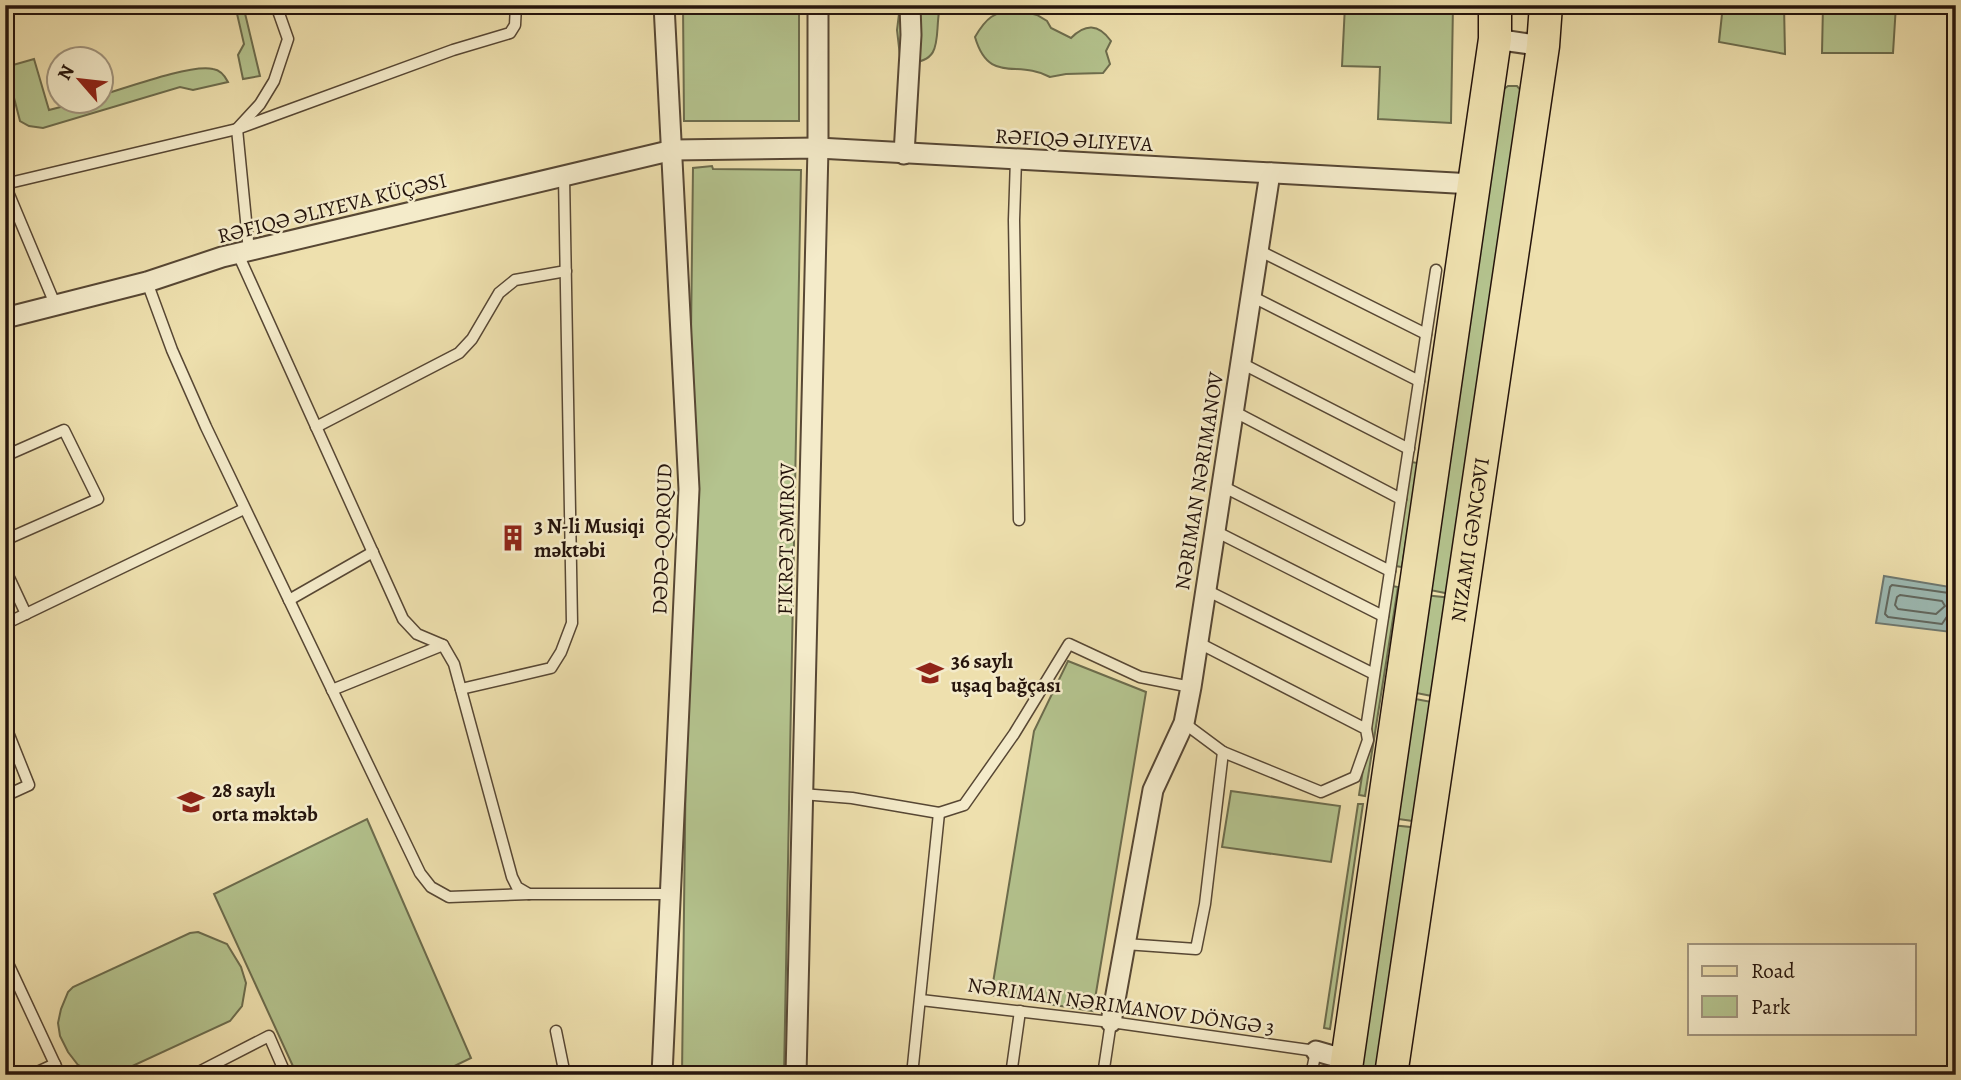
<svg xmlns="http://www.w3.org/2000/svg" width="1961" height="1080" viewBox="0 0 1961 1080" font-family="Alegreya,serif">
<rect width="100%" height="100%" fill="#eee0ae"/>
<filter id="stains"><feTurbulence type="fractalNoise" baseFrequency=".00286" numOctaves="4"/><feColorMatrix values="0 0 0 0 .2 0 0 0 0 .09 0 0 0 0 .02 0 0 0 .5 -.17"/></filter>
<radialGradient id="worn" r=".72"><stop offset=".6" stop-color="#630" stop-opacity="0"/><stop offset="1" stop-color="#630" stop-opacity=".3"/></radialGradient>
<g fill="#b4c38e" stroke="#6c6c4d" stroke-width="2">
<path d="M235,5H243L260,76L243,79L238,55L244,44Z"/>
<path d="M683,5H799V121H684Z"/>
<path d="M918,5H933L939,12C935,38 943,62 908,63L900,56L897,30L900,6L913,8Z"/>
<path d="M1345,5H1453L1451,123L1378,119L1380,67L1342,66Z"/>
<path d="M1723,5H1784L1785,54L1719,42Z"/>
<path d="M1823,5H1896L1893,53H1822Z"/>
<path d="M1017,10L1037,15L1047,21L1051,28L1071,38C1085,24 1098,23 1111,41L1106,51L1110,64L1103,73L1066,74L1050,77C1017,59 989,85 975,37C986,18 994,11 1017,10Z"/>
<path d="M34,59L49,110L80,102H102V95C126,88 190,64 213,69C220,70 225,76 228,82L193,90L180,87L43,128L29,126L20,121L6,67Z"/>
<path d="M1508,86H1517L1524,94L1455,595L1425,589L1501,91Z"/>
<path d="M712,166L713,169L801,170L784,1075H682L693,168Z"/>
<path d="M1411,462L1418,463L1402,567L1395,566Z"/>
<path d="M1392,586L1398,587L1365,796L1359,795Z"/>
<path d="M1424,595L1452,598L1437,697L1411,692Z"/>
<path d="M1068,661L1146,692L1093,1011L991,995L1034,731Z"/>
<path d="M1410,698L1437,703L1420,822L1391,818Z"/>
<path d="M1231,791L1340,806L1331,862L1222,847Z"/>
<path d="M1358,804H1363L1330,1029L1324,1028Z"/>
<path d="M367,819L471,1058L436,1075H297L214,894Z"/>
<path d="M1391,825L1420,828L1381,1075H1353Z"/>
<path d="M198,932L227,944L241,967L246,983L242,1006L230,1021L113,1075H99L88,1070L78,1065L68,1052L60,1036L58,1023L61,1009L68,992L73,987L190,933Z"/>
</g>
<path fill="#9dbbb5" stroke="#6d7871" stroke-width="2" d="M1884,576L1956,588L1951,632L1876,623Z"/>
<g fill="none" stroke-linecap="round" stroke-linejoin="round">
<g stroke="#616860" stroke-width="2">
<path d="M1956,594L1892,585L1890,587L1885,614L1888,617L1942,624L1948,615L1956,613"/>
<path d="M1900,595L1942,601L1945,606L1936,614L1898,609L1895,605L1897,597Z"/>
</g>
<g stroke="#574734" stroke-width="13">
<g id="lane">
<path d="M1016,159L1014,220L1019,520"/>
<path d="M5,184L237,129L453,50L510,33L515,25L516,5"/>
<path d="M5,185L55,304"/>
<path d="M1258,250L1426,334"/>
<path d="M249,251L237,129L260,104L274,81L288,39L276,5"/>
<path d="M238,254L403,619L417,634L443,645L454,664L512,877L517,887L529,894H670"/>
<path d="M147,282L172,350L206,427L420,873L431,887L449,897L529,894"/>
<path d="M1251,296L1419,381"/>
<path d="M1241,363L1409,449"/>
<path d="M1233,411L1401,499"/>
<path d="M316,427L459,353L472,339L499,293L515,280L566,271"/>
<path d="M5,456L64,430L98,499L5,540"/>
<path d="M1222,486L1390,571"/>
<path d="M1215,531L1383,616"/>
<path d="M5,569L26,614"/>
<path d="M1206,590L1374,674"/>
<path d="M289,600L373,552"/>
<path d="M5,624L244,509"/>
<path d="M461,689L551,668L561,652L572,623L564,176"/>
<path d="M332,690L443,645"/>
<path d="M1184,723L1223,752L1321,792L1355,777L1368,740L1366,729L1197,642"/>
<path d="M5,725L29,785L5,796"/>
<path d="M1366,729L1436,270"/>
<path d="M802,794L852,798L939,813L912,1075"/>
<path d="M939,813L964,805L1014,734L1069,644L1140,677L1191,687"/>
<path d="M1125,944L1196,949L1205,904L1223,752"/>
<path d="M5,957L60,1075"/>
<path d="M921,1000L1111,1022L1316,1051L1311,1075"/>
<path d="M556,1031L565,1075"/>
<path d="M31,1075L55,1064"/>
<path d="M193,1075L269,1036L286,1075"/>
<path d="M1011,1075L1020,1011"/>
<path d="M1103,1075L1111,1022"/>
</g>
</g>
<g stroke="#574734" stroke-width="23">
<g id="street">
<path d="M1495,39L1543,46"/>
<path d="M904,154L911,35L910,5"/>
<path d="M5,318L147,282L222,257L673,150L818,148L1473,184"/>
<path d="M1111,1022L1153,790L1184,723L1191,687L1270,173"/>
<path d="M1316,1051L1347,1060"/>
<path d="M662,1075L689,489L664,5"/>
<path d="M796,1075L818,148V5"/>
</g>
</g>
<g stroke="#25140c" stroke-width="35">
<g id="primary">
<path d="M1345,1075L1495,39V5"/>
<path id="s1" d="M1391,1075L1543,46L1546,5"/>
</g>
</g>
<use href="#lane" stroke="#f4ebca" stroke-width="10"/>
<use href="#street" stroke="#f4ebca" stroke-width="19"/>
<use href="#primary" stroke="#eee0ae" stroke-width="32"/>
</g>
<defs>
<g id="building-bare" transform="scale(2.1)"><path d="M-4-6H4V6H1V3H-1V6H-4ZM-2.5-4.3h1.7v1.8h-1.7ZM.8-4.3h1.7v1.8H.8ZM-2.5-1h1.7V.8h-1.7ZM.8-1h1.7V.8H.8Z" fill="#8f2418" stroke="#f4ebca" stroke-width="2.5" paint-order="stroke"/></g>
<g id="school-bare" transform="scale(2.1)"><path d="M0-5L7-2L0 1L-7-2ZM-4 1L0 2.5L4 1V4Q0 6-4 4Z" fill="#8f2418" stroke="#f4ebca" stroke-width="2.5" paint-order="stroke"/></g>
</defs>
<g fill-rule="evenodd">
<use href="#building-bare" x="513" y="538"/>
<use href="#school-bare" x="930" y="673"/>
<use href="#school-bare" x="191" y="802"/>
</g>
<g text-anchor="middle" stroke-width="5" stroke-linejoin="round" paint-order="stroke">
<g font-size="21" fill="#25140c" stroke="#f4ebca">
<text transform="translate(1074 140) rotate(3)" y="7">RƏFIQƏ ƏLIYEVA</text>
<text transform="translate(332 208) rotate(-14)" y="7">RƏFIQƏ ƏLIYEVA KÜÇƏSI</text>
<text transform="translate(1199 481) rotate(-81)" y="7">NƏRIMAN NƏRIMANOV</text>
<text transform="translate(662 539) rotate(-88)" y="7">DƏDƏ-QORQUD</text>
<text transform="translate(786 539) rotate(-89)" y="7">FIKRƏT ƏMIROV</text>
<text dy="7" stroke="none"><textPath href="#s1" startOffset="541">NIZAMI GƏNCƏVI</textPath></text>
<text transform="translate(1121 1006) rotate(8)" y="7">NƏRIMAN NƏRIMANOV DÖNGƏ 3</text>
</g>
<g font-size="21" font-weight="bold" fill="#25140c" stroke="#f4ebca" text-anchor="start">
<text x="534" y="533">3 N-li Musiqi<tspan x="534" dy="24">məktəbi</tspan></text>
<text x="951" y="668">36 saylı<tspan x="951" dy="24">uşaq bağçası</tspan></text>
<text x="212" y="797">28 saylı<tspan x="212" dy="24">orta məktəb</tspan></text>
</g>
</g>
<rect width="1961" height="1080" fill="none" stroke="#eee0ae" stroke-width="28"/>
<rect x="7" y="7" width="1947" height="1066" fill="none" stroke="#25140c" stroke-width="3.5"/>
<rect x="14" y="14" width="1933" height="1052" fill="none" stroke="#25140c" stroke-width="2"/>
<rect x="1688" y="944" width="228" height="91" fill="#f4ebca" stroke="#a1957e" stroke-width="2"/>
<rect x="1702" y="966" width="35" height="10" fill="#eee0ae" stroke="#a1957e" stroke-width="2"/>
<text x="1751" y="978" font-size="21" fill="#25140c">Road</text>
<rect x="1702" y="996" width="35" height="21" fill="#b4c38e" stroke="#a1957e" stroke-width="2"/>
<text x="1751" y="1014" font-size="21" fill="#25140c">Park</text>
<g transform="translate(80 80) rotate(298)"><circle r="33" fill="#f4ebca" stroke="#a1957e" stroke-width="2"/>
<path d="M0-5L12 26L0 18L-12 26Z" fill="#8f2418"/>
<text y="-10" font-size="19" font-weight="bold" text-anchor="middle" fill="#25140c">N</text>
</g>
<rect width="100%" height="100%" filter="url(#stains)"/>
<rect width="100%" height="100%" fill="url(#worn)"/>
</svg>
